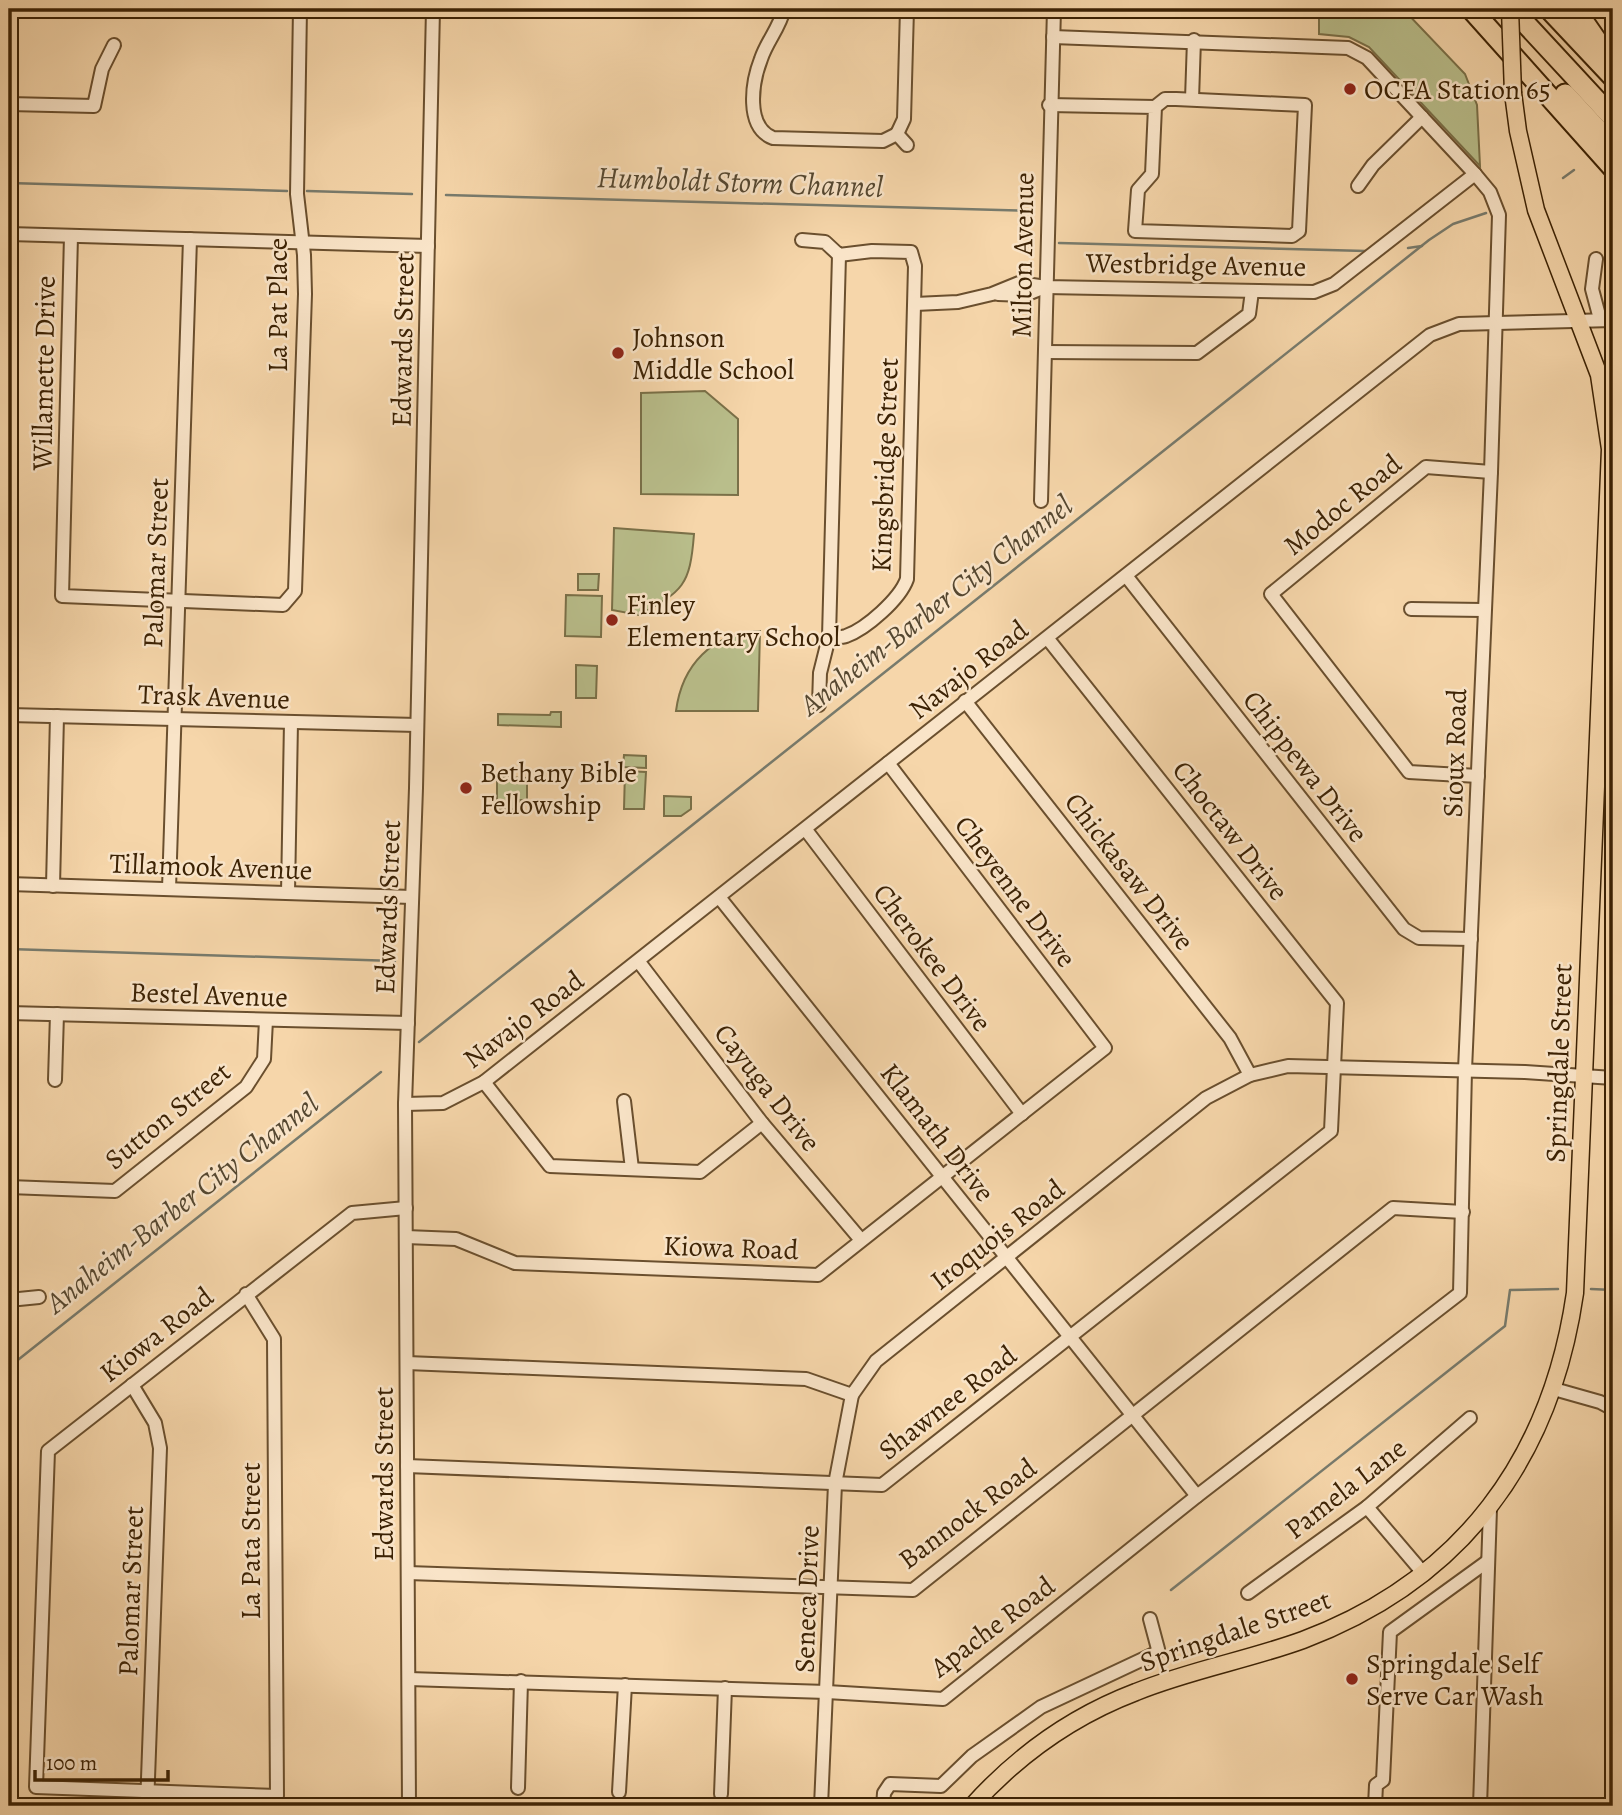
<svg xmlns="http://www.w3.org/2000/svg" width="1622" height="1815" viewBox="0 0 1622 1815" font-family="Alegreya,serif">
<rect width="100%" height="100%" fill="#f6d6aa"/>
<filter id="stains"><feTurbulence type="fractalNoise" baseFrequency=".00286" numOctaves="4"/><feColorMatrix values="0 0 0 0 .2 0 0 0 0 .09 0 0 0 0 .02 0 0 0 .5 -.17"/></filter>
<radialGradient id="worn" r=".72"><stop offset=".6" stop-color="#630" stop-opacity="0"/><stop offset="1" stop-color="#630" stop-opacity=".3"/></radialGradient>
<g fill="#b9be8b" stroke="#7a7048" stroke-width="2">
<path d="M1319,9H1403L1465,74L1477,105L1480,166L1369,47L1349,37L1319,34Z"/>
<path d="M705,391L738,419V495L641,494V393Z"/>
<path d="M614,528L694,534C690,586 683,591 639,615L612,610Z"/>
<path d="M578,574H599L598,590H578Z"/>
<path d="M566,595L602,596L601,637L565,636Z"/>
<path d="M760,631L758,711H676C682,665 712,633 760,631Z"/>
<path d="M576,665L597,666L596,698H576Z"/>
<path d="M551,712H561V727L498,725V714L550,715Z"/>
<path d="M624,755L646,756V768L623,767Z"/>
<path d="M625,771L646,772L644,809H624Z"/>
<path d="M497,777L527,778V800H520V809H500L501,802L497,801Z"/>
<path d="M664,796L691,797V809L681,816H664Z"/>
</g>
<g fill="none" stroke-linecap="round" stroke-linejoin="round">
<g stroke="#787b6d" stroke-width="2.5">
<path d="M1563,178L1574,170"/>
<path d="M9,183L287,191"/>
<path d="M307,191L412,194"/>
<path d="M446,195L1033,211"/>
<path d="M1059,243L1366,251"/>
<path d="M1408,248L1422,246"/>
<path d="M9,949L395,961"/>
<path d="M419,1042L1429,240L1453,224L1486,213"/>
<path d="M1591,1289L1613,1290"/>
<path d="M9,1367L381,1072"/>
<path d="M1171,1590L1505,1326L1510,1290L1558,1289"/>
</g>
<g stroke="#6a4f2e" stroke-width="16">
<g id="minor">
<path d="M784,9C780,27 767,41 761,59C752,82 745,127 773,138L883,141L897,134"/>
<path d="M1192,99L1194,40"/>
<path d="M9,104L94,106L102,69L114,45"/>
<path d="M1049,105L1155,107L1165,99H1176L1305,105L1299,231L1292,236L1135,231L1138,190L1152,174L1155,107"/>
<path d="M897,134L904,119L907,9"/>
<path d="M897,134L907,145"/>
<path d="M1358,186L1373,165L1422,117"/>
<path d="M9,234L428,246"/>
<path d="M71,236L62,596L283,605L295,591L305,294L304,255L297,194L300,9"/>
<path d="M802,240L825,242L839,255L872,251L911,252L915,266L907,579C900,599 866,629 846,636C841,638 834,637 829,637"/>
<path d="M1596,259L1592,289L1600,319"/>
<path d="M998,294L1025,295L1045,287"/>
<path d="M915,304L958,302L992,294L1019,283L1046,287L1314,292L1334,284L1475,174"/>
<path d="M1046,352L1197,353L1249,314L1252,291"/>
<path d="M1041,501L1054,9"/>
<path d="M1127,577L1404,929L1419,938L1471,939"/>
<path d="M1411,609L1483,610"/>
<path d="M965,701L1230,1038L1250,1075"/>
<path d="M819,705L820,673L829,637L839,255"/>
<path d="M9,715L417,725"/>
<path d="M1478,776L1409,772L1271,594L1426,467L1491,472"/>
<path d="M806,830L1022,1114"/>
<path d="M9,884L412,897"/>
<path d="M53,886L57,716"/>
<path d="M169,889L190,239"/>
<path d="M288,893L291,722"/>
<path d="M719,897L1197,1496"/>
<path d="M639,962L762,1123L861,1240"/>
<path d="M9,1013L408,1023"/>
<path d="M55,1080L57,1014"/>
<path d="M484,1082L550,1166L700,1172L762,1123"/>
<path d="M624,1101L632,1169"/>
<path d="M405,1104L443,1103L484,1082L1430,335L1459,324L1613,320"/>
<path d="M9,1187L115,1191L246,1087L264,1059L266,1020"/>
<path d="M406,1237L456,1239L515,1263L818,1275L1105,1048L888,763"/>
<path d="M246,1294L274,1339L277,1796L36,1787L48,1451L352,1213L406,1208"/>
<path d="M9,1300L39,1297"/>
<path d="M407,1363L806,1379L852,1395L876,1361L1206,1098L1250,1075L1288,1066L1525,1072L1613,1078"/>
<path d="M132,1385L155,1423L160,1448L147,1806"/>
<path d="M1554,1389L1600,1402L1613,1409"/>
<path d="M407,1466L882,1485L1331,1131L1337,1003L1048,639"/>
<path d="M1367,1507L1424,1574"/>
<path d="M408,1573L913,1590L1393,1208L1463,1212"/>
<path d="M1248,1593L1367,1507L1470,1418"/>
<path d="M409,1679L827,1692L943,1699L1197,1496L1460,1293L1465,1070L1491,472L1499,215L1490,192L1475,174L1367,58L1348,48L1053,37"/>
<path d="M518,1788L521,1681"/>
<path d="M619,1792L625,1685"/>
<path d="M721,1794L725,1688"/>
<path d="M409,1806L405,1104L416,788L433,9"/>
<path d="M821,1806L835,1484L852,1395"/>
<path d="M883,1806L884,1793L890,1784L941,1786L972,1756L1041,1707L1156,1653L1158,1649L1150,1619"/>
<path d="M1375,1806L1376,1785L1383,1780L1390,1632L1488,1561"/>
<path d="M1480,1806L1490,1509"/>
</g>
</g>
<g stroke="#3c2204" stroke-width="19">
<path id="major" d="M972,1806C1017,1756 1073,1716 1136,1692C1190,1670 1248,1660 1303,1640C1462,1580 1551,1459 1575,1293L1610,449L1599,375L1536,210L1518,131L1513,93"/>
</g>
<g stroke="#3c2204" stroke-width="23">
<g id="highway">
<path d="M1471,9L1613,168"/>
<path d="M1512,9L1613,118"/>
<path d="M1549,9L1613,77"/>
<path d="M1575,9L1606,54"/>
<path d="M1565,94L1613,146"/>
</g>
</g>
<use href="#minor" stroke="#f9e4c8" stroke-width="12"/>
<use href="#major" stroke="#f6d6aa" stroke-width="16"/>
<use href="#highway" stroke="#f6d6aa" stroke-width="19"/>
<g stroke="#3c2204" stroke-width="19" stroke-linecap="butt">
<path id="major-bridge" d="M1510,9L1513,93"/>
</g>
<use href="#major-bridge" stroke="#f6d6aa" stroke-width="16"/>
</g>
<g fill="#8f2418" stroke="#f9e4c8" stroke-width="2.5">
<circle cx="1350" cy="89" r="7"/>
<circle cx="618" cy="353" r="7"/>
<circle cx="612" cy="620" r="7"/>
<circle cx="466" cy="788" r="7"/>
<circle cx="1352" cy="1679" r="7"/>
</g>
<g text-anchor="middle" stroke-width="5" stroke-linejoin="round" paint-order="stroke">
<g font-size="28" fill="#3c2204" stroke="#f9e4c8" text-anchor="start">
<text x="1364" y="99">OCFA Station 65</text>
<text x="632" y="347">Johnson<tspan x="632" dy="32">Middle School</tspan></text>
<text x="626" y="614">Finley<tspan x="626" dy="32">Elementary School</tspan></text>
<text x="480" y="782">Bethany Bible<tspan x="480" dy="32">Fellowship</tspan></text>
<text x="1366" y="1673">Springdale Self<tspan x="1366" dy="32">Serve Car Wash</tspan></text>
</g>
<g font-size="28" fill="#3c2204" stroke="#f9e4c8">
<text transform="translate(1022 255) rotate(-89)" y="10">Milton Avenue</text>
<text transform="translate(1196 264) rotate(1)" y="10">Westbridge Avenue</text>
<text transform="translate(277 305) rotate(-90)" y="10">La Pat Place</text>
<text transform="translate(402 340) rotate(-89)" y="10">Edwards Street</text>
<text transform="translate(43 373) rotate(-89)" y="10">Willamette Drive</text>
<text transform="translate(884 465) rotate(-88)" y="10">Kingsbridge Street</text>
<text transform="translate(1342 504) rotate(-39)" y="10">Modoc Road</text>
<text transform="translate(155 563) rotate(-88)" y="10">Palomar Street</text>
<text transform="translate(968 669) rotate(-38)" y="10">Navajo Road</text>
<text transform="translate(214 696) rotate(2)" y="10">Trask Avenue</text>
<text transform="translate(1454 753) rotate(-88)" y="10">Sioux Road</text>
<text transform="translate(1306 766) rotate(52)" y="10">Chippewa Drive</text>
<text transform="translate(1231 830) rotate(52)" y="10">Choctaw Drive</text>
<text transform="translate(211 866) rotate(2)" y="10">Tillamook Avenue</text>
<text transform="translate(1130 871) rotate(52)" y="10">Chickasaw Drive</text>
<text transform="translate(1016 891) rotate(53)" y="10">Cheyenne Drive</text>
<text transform="translate(387 907) rotate(-88)" y="10">Edwards Street</text>
<text transform="translate(933 957) rotate(53)" y="10">Cherokee Drive</text>
<text transform="translate(209 994) rotate(2)" y="10">Bestel Avenue</text>
<text transform="translate(523 1019) rotate(-37)" y="10">Navajo Road</text>
<text transform="translate(1558 1063) rotate(-88)" y="10">Springdale Street</text>
<text transform="translate(768 1087) rotate(52)" y="10">Cayuga Drive</text>
<text transform="translate(167 1115) rotate(-39)" y="10">Sutton Street</text>
<text transform="translate(938 1132) rotate(52)" y="10">Klamath Drive</text>
<text transform="translate(997 1234) rotate(-38)" y="10">Iroquois Road</text>
<text transform="translate(731 1247) rotate(2)" y="10">Kiowa Road</text>
<text transform="translate(156 1334) rotate(-38)" y="10">Kiowa Road</text>
<text transform="translate(947 1402) rotate(-38)" y="10">Shawnee Road</text>
<text transform="translate(383 1474) rotate(-90)" y="10">Edwards Street</text>
<text transform="translate(1345 1488) rotate(-38)" y="10">Pamela Lane</text>
<text transform="translate(967 1513) rotate(-37)" y="10">Bannock Road</text>
<text transform="translate(250 1541) rotate(-90)" y="10">La Pata Street</text>
<text transform="translate(130 1591) rotate(-88)" y="10">Palomar Street</text>
<text transform="translate(806 1599) rotate(-88)" y="10">Seneca Drive</text>
<text transform="translate(992 1626) rotate(-37)" y="10">Apache Road</text>
<text transform="translate(1235 1630) rotate(-19)" y="10">Springdale Street</text>
</g>
<g font-size="30" font-style="italic" fill="#554730" stroke="#f9e4c8">
<text transform="translate(740 182) rotate(2)" y="10">Humboldt Storm Channel</text>
<text transform="translate(936 605) rotate(-38)" y="10">Anaheim-Barber City Channel</text>
<text transform="translate(182 1203) rotate(-38)" y="10">Anaheim-Barber City Channel</text>
</g>
</g>
<rect width="1622" height="1815" fill="none" stroke="#f6d6aa" stroke-width="35"/>
<rect x="10" y="10" width="1601" height="1794" fill="none" stroke="#3c2204" stroke-width="3.5"/>
<rect x="18" y="18" width="1587" height="1780" fill="none" stroke="#3c2204" stroke-width="2"/>
<path d="M35 1770v10h133v-10" fill="none" stroke="#3c2204" stroke-width="3.5"/>
<text x="46" y="1770" font-size="21" fill="#3c2204" stroke="#f9e4c8" stroke-width="5" paint-order="stroke">100 m</text>
<rect width="100%" height="100%" filter="url(#stains)"/>
<rect width="100%" height="100%" fill="url(#worn)"/>
</svg>
